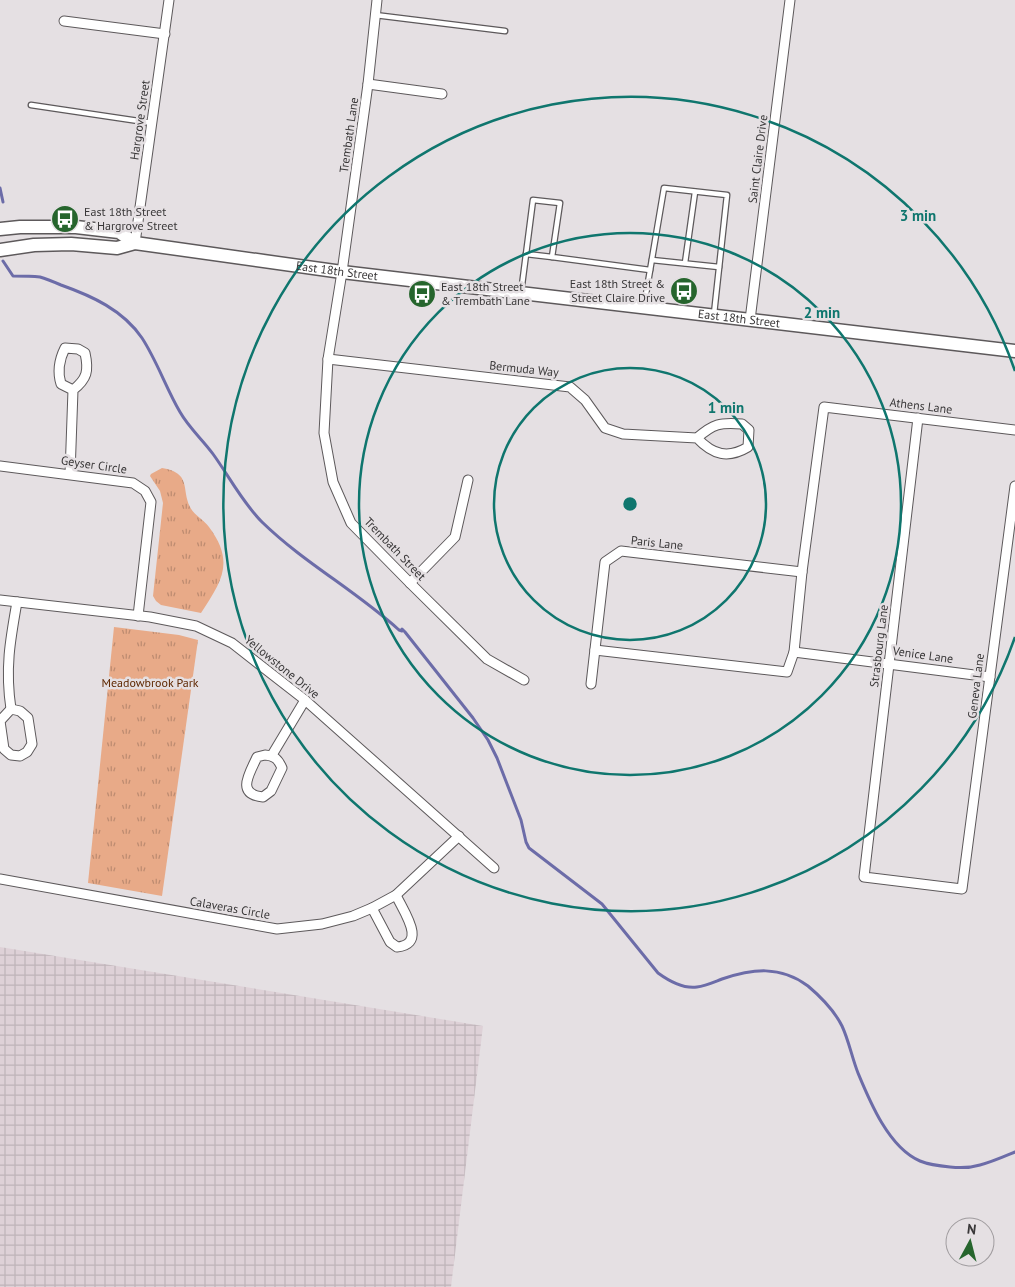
<svg xmlns="http://www.w3.org/2000/svg" width="1015" height="1287" viewBox="0 0 1015 1287" font-family="'PT Sans',sans-serif">
<defs>
<pattern id="industrial-grid" width="8" height="8" patternUnits="userSpaceOnUse" patternTransform="scale(1.25)"><rect width="8" height="8" fill="#ded1d7"/><path d="M0 4h8M4 0v8" fill="none" stroke="#bfb4b9"/></pattern>
<pattern id="grass-tufts" width="24" height="20" patternUnits="userSpaceOnUse" patternTransform="scale(1.25)"><rect width="24" height="20" fill="#e8aa88"/><path d="M3 7l-1-3M5 7V3M7 7l1-3M15 17l-1-3M17 17v-4M19 17l1-3" fill="none" stroke="#bd8b70"/></pattern>
</defs>
<rect width="100%" height="100%" fill="#e5e0e3"/>
<path fill="url(#industrial-grid)" d="M0,947L483,1026L451,1287H0Z"/>
<g fill="url(#grass-tufts)">
<path d="M162,468C192,473 181,489 190,507C194,515 204,520 209,527C235,562 222,581 201,613L161,605L156,601L153,596L163,503L160,491L150,476L151,474Z"/>
<path d="M114,627L179,635L198,640L162,896L88,883Z"/>
</g>
<g fill="none" stroke-linecap="round" stroke-linejoin="round">
<g stroke="#6c6ca8" stroke-width="3">
<path d="M0,188L3,202"/>
<path d="M3,261L13,276C22,276 31,276 40,277C47,279 54,282 61,285C92,296 123,310 142,338C157,361 166,388 180,412C189,428 203,440 213,454C229,476 242,502 262,522C304,563 355,590 399,630L402,631V629L405,632L473,718L488,740L497,758L521,820L526,842L529,848L602,904L658,973C669,981 683,989 697,987C705,986 714,982 722,979C752,969 780,965 808,986C821,997 835,1012 842,1026C849,1041 852,1058 858,1073C870,1102 889,1148 920,1161C930,1165 939,1166 950,1167C959,1168 970,1168 980,1165C992,1162 1003,1157 1015,1152"/>
</g>
<g stroke="#5d595b" stroke-width="7">
<g id="service">
<path d="M375,15L505,31"/>
<path d="M31,105L152,123"/>
<path d="M526,254L552,257"/>
<path d="M652,260L719,267"/>
<path d="M685,263L695,192"/>
<path d="M521,293L533,200L560,203L552,257L650,270"/>
<path d="M644,306L664,188L727,195L714,314"/>
</g>
</g>
<g stroke="#5d595b" stroke-width="11">
<g id="minor">
<path d="M377,0L368,84L342,272L328,359L324,433L333,482L351,523L410,583L487,659L524,680"/>
<path d="M64,21L165,34"/>
<path d="M368,84L442,94"/>
<path d="M135,243L169,0"/>
<path d="M750,320L790,0"/>
<path d="M328,359L570,387L585,400L605,428L623,434L697,438C713,455 728,459 748,447L749,430L742,424C720,422 713,424 697,438"/>
<path d="M918,418L864,877L962,889L1015,486"/>
<path d="M0,466L133,483L145,491L151,502L138,616"/>
<path d="M70,474L73,390C87,379 89,371 85,353L78,349L65,348C59,360 57,371 61,384L73,390"/>
<path d="M410,583L455,537L468,480"/>
<path d="M0,600L150,617L196,626L232,643L305,700L494,868"/>
<path d="M595,650L787,672L794,652L802,572L824,407L1015,430"/>
<path d="M794,652L990,677"/>
<path d="M591,684L605,562L621,551L802,572"/>
<path d="M11,709L20,711L28,718L32,744L27,752L20,756L11,755L4,749L0,721Z"/>
<path d="M11,709C5,669 10,641 17,602"/>
<path d="M265,755C275,756 278,759 282,768L271,791L263,797C235,794 250,773 257,757Z"/>
<path d="M272,755L305,700"/>
<path d="M0,879L277,929L322,924L353,916L372,908L396,895L459,836"/>
<path d="M372,908L390,942L397,947C428,944 403,911 396,895"/>
</g>
</g>
<g stroke="#5d595b" stroke-width="15">
<g id="secondary">
<path d="M0,229L20,227H76L119,232L135,243"/>
<path id="s1" d="M0,250L34,245L71,244L117,248L135,243L342,272L1015,351"/>
</g>
</g>
<use href="#service" stroke="#fff" stroke-width="4.5"/>
<use href="#minor" stroke="#fff" stroke-width="9"/>
<use href="#secondary" stroke="#fff" stroke-width="12"/>
</g>
<g fill="none" stroke="#0f766e" stroke-width="2.5">
<circle cx="630" cy="504" r="136"/>
<circle cx="630" cy="504" r="271"/>
<path d="M1015 637A407 407 0 1 1 1015 371"/>
</g>
<defs>
<g id="bus-disc" transform="scale(1.4375)"><circle r="9.5" fill="#26652d" stroke="#e5e0e3"/><path d="M-5-6H5V4H4V6H2V4H-2V6H-4V4H-5ZM-3.5-4V0h7V-4ZM-3.5 1.2v1.5H-2V1.2ZM2 1.2v1.5H3.5V1.2Z" fill="#fff"/></g>
</defs>
<g fill-rule="evenodd">
<use href="#bus-disc" x="65" y="219"/>
<use href="#bus-disc" x="684" y="291"/>
<use href="#bus-disc" x="422" y="294"/>
</g>
<g text-anchor="middle" stroke-width="5" stroke-linejoin="round" paint-order="stroke">
<g font-size="12" fill="#393738" stroke="#e5e0e3">
<text transform="translate(140 120) rotate(-82)" y="4">Hargrove Street</text>
<text transform="translate(349 135) rotate(-82)" y="4">Trembath Lane</text>
<text transform="translate(758 159) rotate(-83)" y="4">Saint Claire Drive</text>
<text dy="4" stroke="none"><textPath href="#s1" startOffset="340">East 18th Street</textPath></text>
<text dy="4" stroke="none"><textPath href="#s1" startOffset="745">East 18th Street</textPath></text>
<text transform="translate(524 369) rotate(6)" y="4">Bermuda Way</text>
<text transform="translate(921 406) rotate(7)" y="4">Athens Lane</text>
<text transform="translate(94 465) rotate(8)" y="4">Geyser Circle</text>
<text transform="translate(657 543) rotate(6)" y="4">Paris Lane</text>
<text transform="translate(395 549) rotate(46)" y="4">Trembath Street</text>
<text transform="translate(879 646) rotate(-83)" y="4">Strasbourg Lane</text>
<text transform="translate(923 655) rotate(8)" y="4">Venice Lane</text>
<text transform="translate(282 667) rotate(39)" y="4">Yellowstone Drive</text>
<text transform="translate(976 686) rotate(-83)" y="4">Geneva Lane</text>
<text transform="translate(230 908) rotate(10)" y="4">Calaveras Circle</text>
</g>
<g font-size="12" fill="#393738" stroke="#e5e0e3" text-anchor="start">
<text x="84" y="216">East 18th Street<tspan x="84" dy="14">&amp; Hargrove Street</tspan></text>
<text x="665" y="288" text-anchor="end">East 18th Street &amp;<tspan x="665" dy="14">Street Claire Drive</tspan></text>
<text x="441" y="291">East 18th Street<tspan x="441" dy="14">&amp; Trembath Lane</tspan></text>
</g>
<g font-size="12" fill="#5e2700" stroke="#e5e0e3">
<text x="150" y="687">Meadowbrook Park</text>
</g>
</g>
<circle cx="630" cy="504" r="8" fill="#0f766e" stroke="#e5e0e3" stroke-width="2.5"/>
<g font-size="15" text-anchor="middle" font-weight="bold" fill="#0f766e" stroke="#e5e0e3" stroke-width="5" stroke-linejoin="round" paint-order="stroke">
<text x="918" y="221">3 min</text>
<text x="822" y="318">2 min</text>
<text x="726" y="413">1 min</text>
</g>
<g transform="translate(970 1242) rotate(7)"><circle r="24" fill="#e5e0e3" stroke="#a09c9f"/>
<path d="M0-4L9 19L0 12L-9 19Z" fill="#26652d"/>
<text y="-8" font-size="14" font-weight="bold" text-anchor="middle" fill="#393738">N</text>
</g>
</svg>
